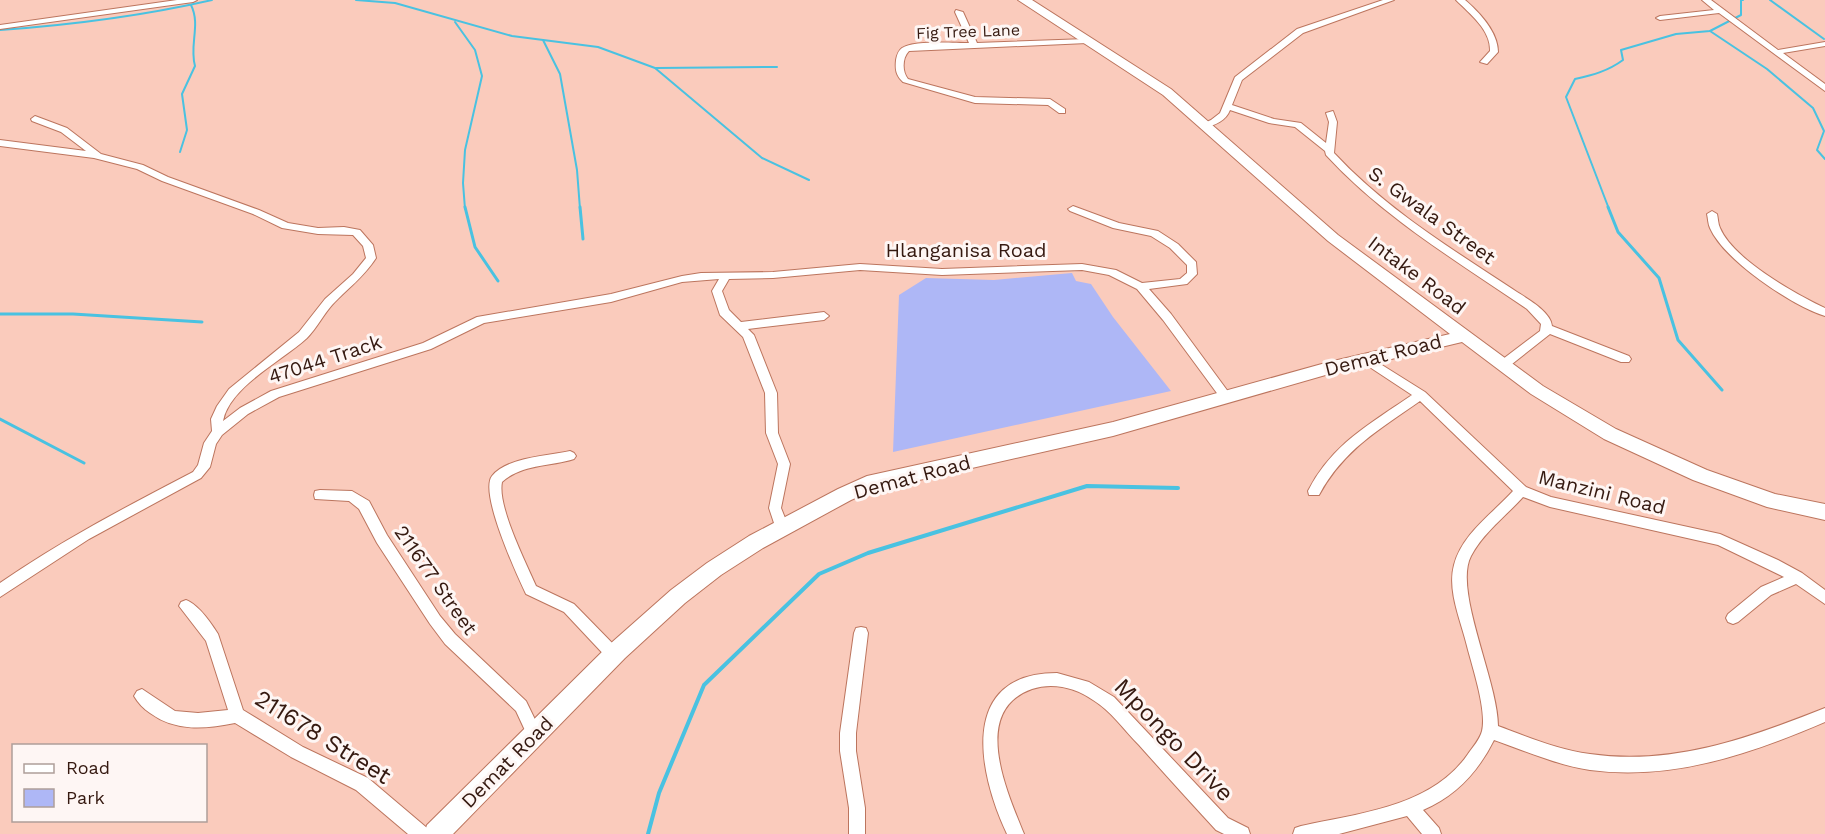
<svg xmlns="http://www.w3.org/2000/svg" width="1825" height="834" viewBox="0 0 1825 834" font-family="'Work Sans',sans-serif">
<rect width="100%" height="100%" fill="#facbbc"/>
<path fill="#aeb7f6" d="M1072,273L1076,281L1091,284L1113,317L1171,391L893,452L899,295L926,278L994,280Z"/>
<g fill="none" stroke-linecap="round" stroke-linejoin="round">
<g stroke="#49c2e1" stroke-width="2">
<path d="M356,0L395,3L512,36L598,47L655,68L762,158L809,180"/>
<path d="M1770,0L1824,39"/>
<path d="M455,22L475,50L482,76L465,150L463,183L465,209"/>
<path d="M0,30C71,25 142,16 212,0"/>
<path d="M1710,31L1767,69L1813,108L1824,131L1817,150L1825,159"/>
<path d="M543,40L560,74L577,170L580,209"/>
<path d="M656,68L777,67"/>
<path d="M180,152L187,130L182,94L195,66C189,45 201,25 191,5"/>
<path d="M1609,209L1566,97L1575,79C1593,75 1608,71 1623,60L1621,50L1676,34L1710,31L1741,15V0H1743"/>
</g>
<g stroke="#49c2e1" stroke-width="3">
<path d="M465,207L475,247L498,281"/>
<path d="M580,207L583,239"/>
<path d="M1608,207L1618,232L1659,278L1678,340L1722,390"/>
<path d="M0,314H73L202,322"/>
<path d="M0,419L84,463"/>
</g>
<path stroke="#49c2e1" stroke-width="4" d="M648,834L659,793L704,685L819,574L868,553L1087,486L1178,488"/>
<g stroke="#bc755e" stroke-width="2">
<g id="street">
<path d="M177,0H197L193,2L0,29V25Z"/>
<path d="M1383,0H1394L1303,33L1242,80L1232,105L1274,119L1301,123L1326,143L1329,122L1326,113L1333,111L1337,122L1334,153C1387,210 1452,249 1517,292C1528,299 1551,312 1552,326L1629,356L1631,359L1629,362H1621L1550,334L1507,368H1499L1497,365L1499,362L1540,331L1541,324L1527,309C1457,261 1384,218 1326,155L1325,151L1295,127L1269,123L1230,110C1226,121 1215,125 1204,128L1200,125L1211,120L1220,113L1235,77L1297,29Z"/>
<path d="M1456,0H1465C1479,12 1498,32 1498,52L1487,64L1480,62L1490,51C1491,30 1470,14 1456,0Z"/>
<path d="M1702,0H1711L1778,50L1825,42V46L1783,53L1825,84V91L1719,13L1660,20L1656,18L1660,16L1714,10Z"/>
<path d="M956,10L963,12L977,43L1087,39L1091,41L1087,43L909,51C902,58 902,72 908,79L975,97L1050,99L1065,109V113H1059L1048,105L975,103L903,82C896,75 895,70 896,60C897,55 898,51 902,48C914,40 954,43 969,43L955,12Z"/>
<path d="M35,116L67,128L101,154L143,165L168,177L259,210L288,223L318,228L344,227L360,230L373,245L376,258C364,277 347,289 332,305C323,315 317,328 307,338C282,361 229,387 223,421L240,408L271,391L423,343L477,317L611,294L682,276L701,273L773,272L860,264L942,269L1082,264L1116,270L1142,283L1180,279L1187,273V265L1170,248L1151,236L1113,228L1070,211L1068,209L1073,206L1119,223L1158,231L1178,244L1196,262L1197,274L1187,284L1149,289L1171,314L1232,397L1230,400H1222L1163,320L1137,289L1109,275L1082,270L942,275L860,270L773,278L729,279L722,291L729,310L741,322L824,312L829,316L824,320L748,329L754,335L777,393L778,433L790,464L781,508L789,528L787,532L782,533L777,532L769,508L778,464L766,433L765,393L743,337L720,315L712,291L719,279L682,282L611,302L484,323L431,349L279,397L248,414L222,435L216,444L210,467L201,478L89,539L0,597V583C62,540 126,507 193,472L198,465L204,443L212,431L211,419L217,406L229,389L299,332L325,299L353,274L366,258L363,246L353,235L318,234L282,228L253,214L162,181L137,169L94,158L0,146V140L86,151L61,132L32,121L31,119Z"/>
<path d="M1712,211L1717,214C1718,218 1718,224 1720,228C1733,259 1795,294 1825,308V316C1792,306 1724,260 1710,228C1708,224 1708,218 1707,214Z"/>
<path d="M1366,355L1425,392L1526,487L1551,497L1720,534L1778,560L1802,573L1825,590V604L1796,584L1771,595L1738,622L1733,624L1728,622L1726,618L1728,614L1761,587L1784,577L1718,545L1550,507L1523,497C1506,516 1483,533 1471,556C1453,590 1498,681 1498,726C1528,737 1558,750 1590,754C1673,766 1749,738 1825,708V722C1751,754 1672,781 1590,770C1557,765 1525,751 1494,740C1478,772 1456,796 1423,810L1439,828L1441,834H1422L1407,816L1339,834H1293L1295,828L1301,826C1359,813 1432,807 1468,754C1473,747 1480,739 1482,731C1487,710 1472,666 1467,646C1461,621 1447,591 1454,565C1462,534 1492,514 1513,491L1420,401C1380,429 1343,450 1319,495H1309L1308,491C1332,444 1370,424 1412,395L1362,362L1360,359Z"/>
<path d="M570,451L574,453L576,456L574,459C549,467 522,464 502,482C497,506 526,563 536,586L574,604L619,650L621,655L619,660L614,662L609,660L564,612L526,594C517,575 479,493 492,476C507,457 548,456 570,451Z"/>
<path d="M320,490L352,491L369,501L387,535L440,616L455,634L526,701L542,734L539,739L534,741L529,739L516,711L445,644L430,624L377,543L359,509L349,501L315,499L314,495L315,491Z"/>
<path d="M186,600C199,605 211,623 218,634L243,710L303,747L368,778L427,828L429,834H408L356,790L291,757L235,723C205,729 176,732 150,713C144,709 138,703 134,696L137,691L142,689L175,711L198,713L228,710L206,641L179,606L181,602Z"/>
<path d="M861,627L866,628L868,633L856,733V751L865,808V834H849V808L840,751V733L854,633L856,628Z"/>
<path d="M1057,673L1089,682L1114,697L1228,818L1248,828L1250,834H1224L1216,830C1190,802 1164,773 1139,745C1124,730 1111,711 1093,700C1076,688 1053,682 1032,689C970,711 1007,792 1024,834H1007C978,773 958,673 1057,673Z"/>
</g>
</g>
<g stroke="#bc755e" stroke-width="2">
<path id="secondary" d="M1018,0H1032L1171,89L1338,235L1543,386L1616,429L1707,470L1775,494L1825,504V520L1767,507L1693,480L1604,439L1531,394L1462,342L1329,374L1113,436L871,491L851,500L763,548L721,575L685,603L625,658L453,834H424L427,825L610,644L671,590L707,563L749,536L838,489L867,476L1113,422L1329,362L1450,334L1328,241L1163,95Z"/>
</g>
<use href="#street" fill="#fff" fill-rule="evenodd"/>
<use href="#secondary" fill="#fff" fill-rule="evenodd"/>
</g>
<g text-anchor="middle" stroke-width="6" stroke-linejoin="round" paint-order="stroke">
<g font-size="16" fill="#351910" stroke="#fef6f4">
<text transform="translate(968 31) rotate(-2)" y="6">Fig Tree Lane</text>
</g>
<g font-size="20" fill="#351910" stroke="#fef6f4">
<text transform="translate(1432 215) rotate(36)" y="7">S. Gwala Street</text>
<text x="966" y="257">Hlanganisa Road</text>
<text transform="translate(1417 275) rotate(37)" y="7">Intake Road</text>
<text transform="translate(1383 355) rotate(-14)" y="7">Demat Road</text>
<text transform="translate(325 359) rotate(-18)" y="7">47044 Track</text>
<text transform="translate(912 477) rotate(-15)" y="7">Demat Road</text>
<text transform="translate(1602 492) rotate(14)" y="7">Manzini Road</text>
<text transform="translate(436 580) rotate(55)" y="7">211677 Street</text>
<text transform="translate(507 762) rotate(-45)" y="7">Demat Road</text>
</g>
<g font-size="24" fill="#351910" stroke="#fef6f4">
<text transform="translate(323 737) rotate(32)" y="8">211678 Street</text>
<text transform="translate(1174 740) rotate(46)" y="8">Mpongo Drive</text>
</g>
</g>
<rect x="12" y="744" width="195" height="78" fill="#fef6f4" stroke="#ae9e99" stroke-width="1.5"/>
<rect x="24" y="764" width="30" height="9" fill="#ffffff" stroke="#ae9e99" stroke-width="1.5"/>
<text x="66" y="774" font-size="18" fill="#351910">Road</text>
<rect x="24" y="789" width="30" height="18" fill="#aeb7f6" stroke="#ae9e99" stroke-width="1.5"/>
<text x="66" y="804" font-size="18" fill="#351910">Park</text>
</svg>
